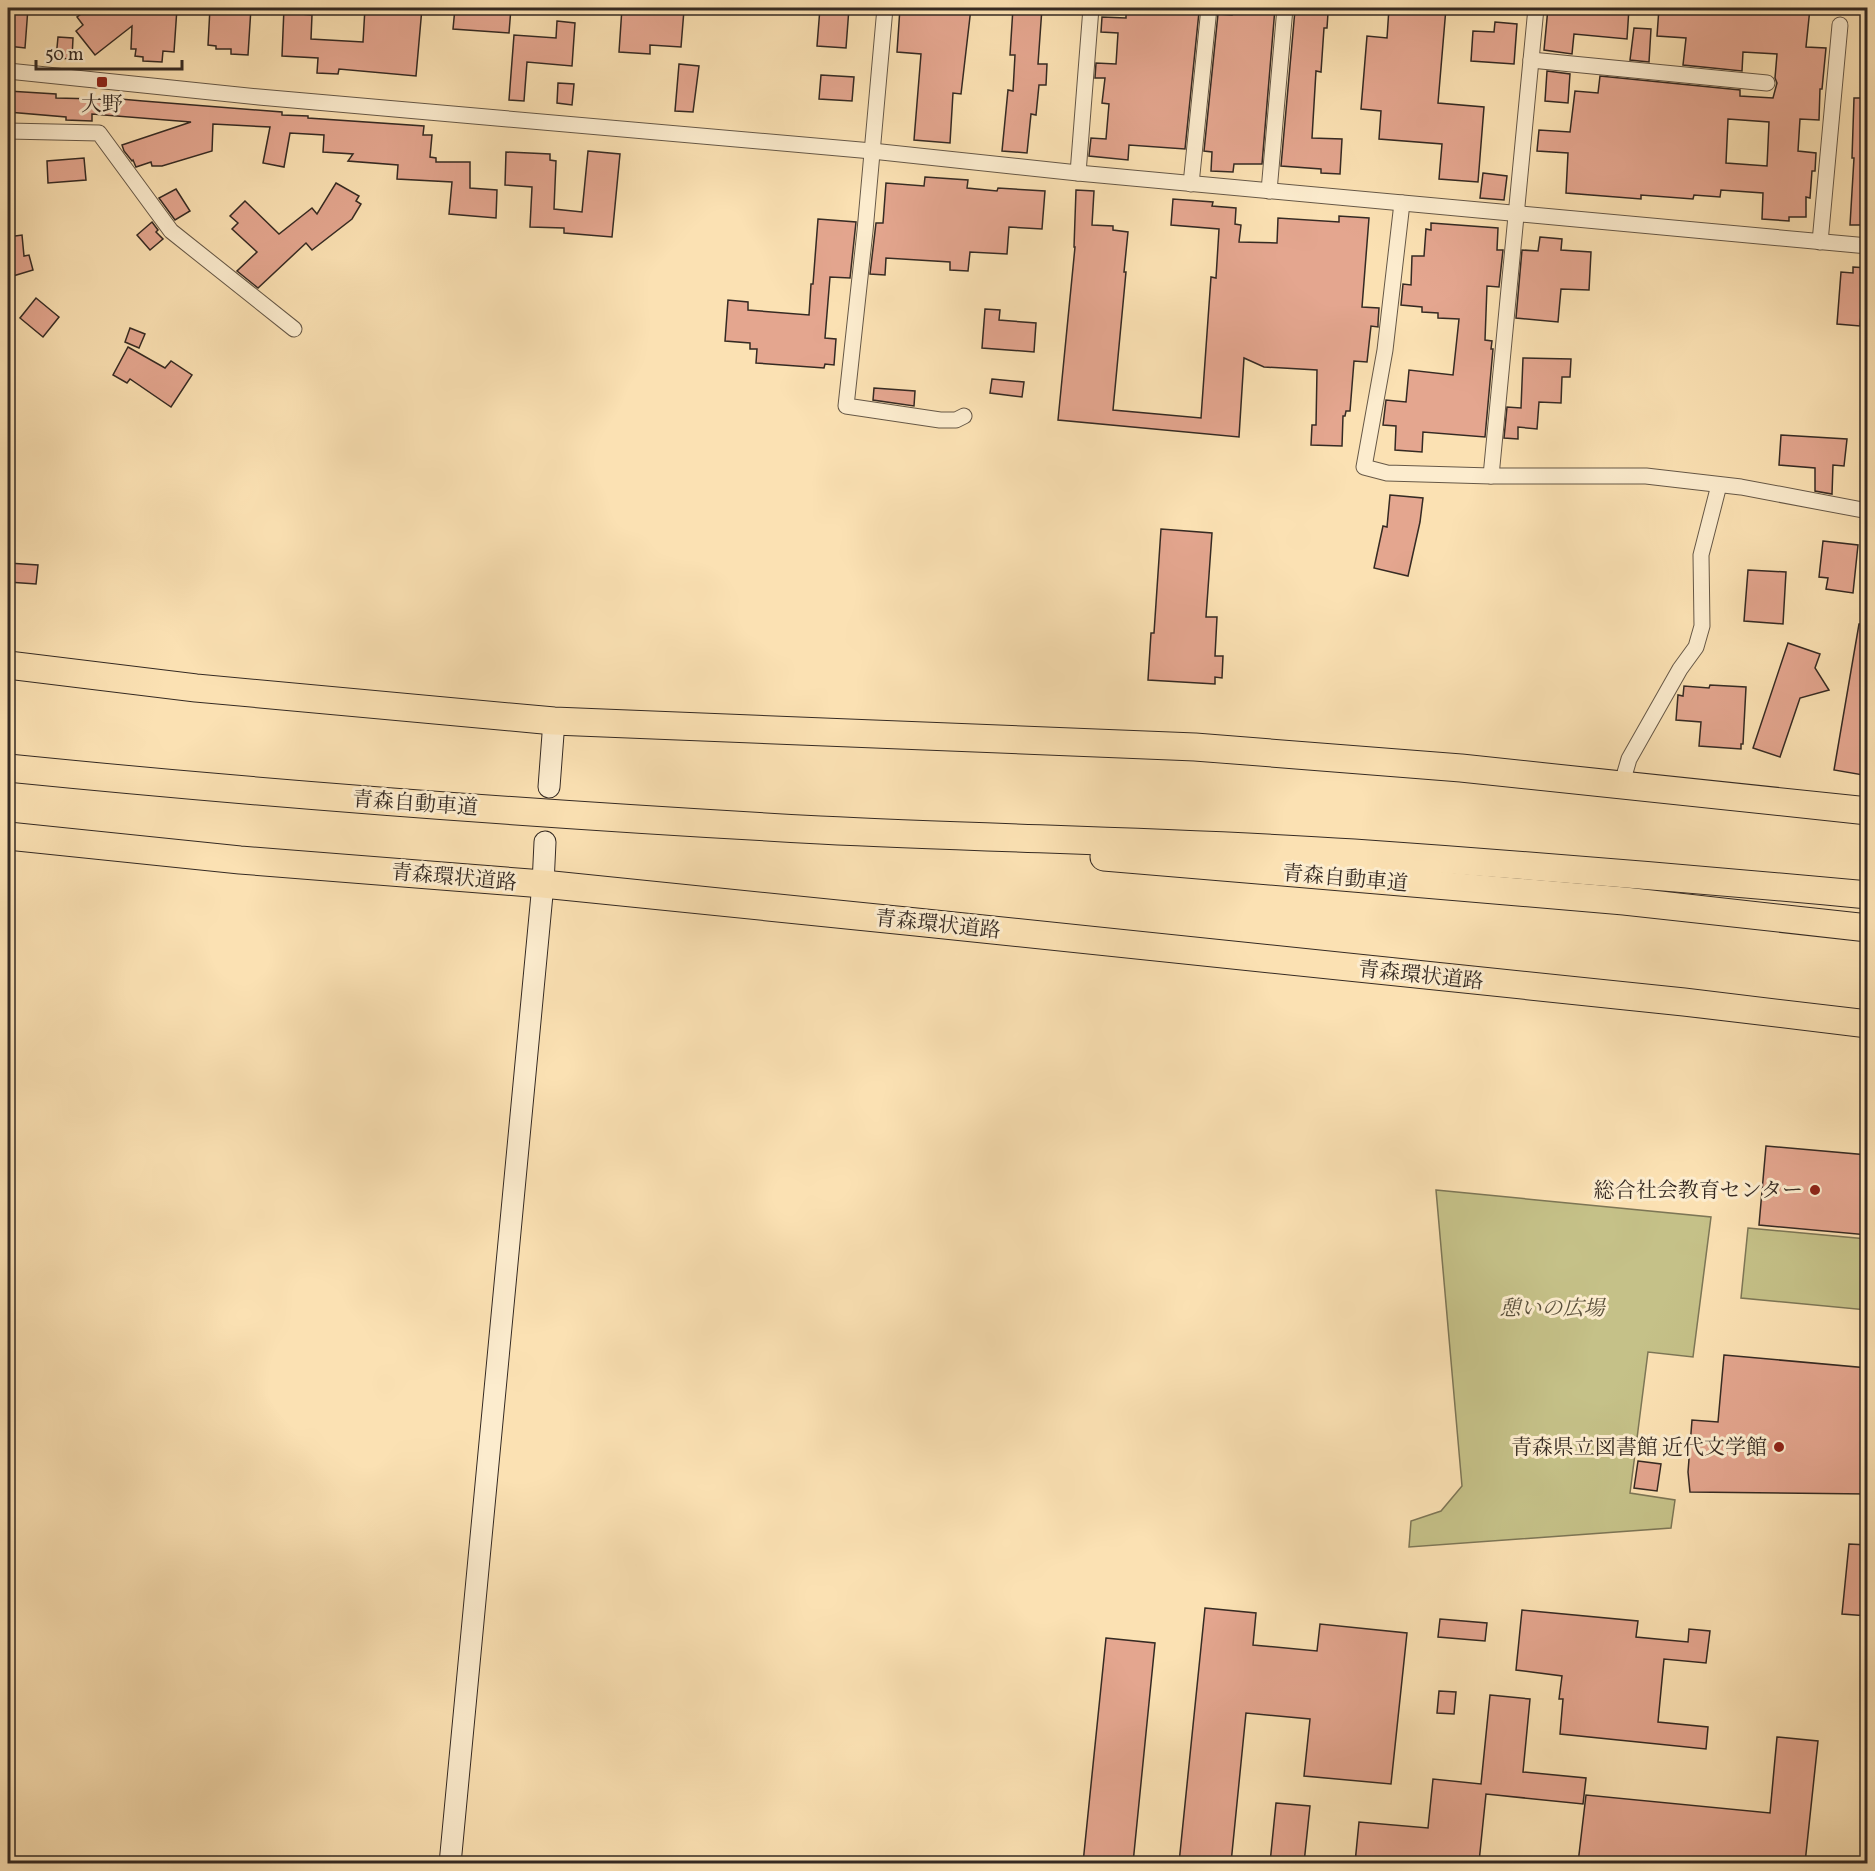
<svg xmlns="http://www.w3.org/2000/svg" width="1875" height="1871" viewBox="0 0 1875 1871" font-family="Vollkorn,'Noto Serif JP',serif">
<rect width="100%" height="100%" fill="#fbe1b3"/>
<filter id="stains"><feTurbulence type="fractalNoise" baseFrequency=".00333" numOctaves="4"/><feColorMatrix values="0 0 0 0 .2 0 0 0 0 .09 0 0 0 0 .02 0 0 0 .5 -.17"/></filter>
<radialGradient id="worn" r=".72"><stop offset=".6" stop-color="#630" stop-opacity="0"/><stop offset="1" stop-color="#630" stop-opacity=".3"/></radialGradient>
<g fill="#c5c188" stroke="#7d7656" stroke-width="1.5">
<path d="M1436,1190L1711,1217L1693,1357L1648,1352L1630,1493L1675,1500L1671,1528L1409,1547L1411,1521L1441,1511L1462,1486Z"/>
<path d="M1748,1228L1867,1239V1310L1741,1298Z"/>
</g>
<g fill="#e4a68f" stroke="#352a23" stroke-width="1.5" fill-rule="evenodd">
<path d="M8,8H28L25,48L8,46Z"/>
<path d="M90,8H177L174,52L163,51L162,62L143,61V57L135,56L136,49H131L132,26L95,55L76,31L83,25L77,17Z"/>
<path d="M210,8H251L248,55L231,54V49H216V46L208,45Z"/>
<path d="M284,8H302L301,14L312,15L311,39L363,42L365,8H422L416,76L339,69L338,74L317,73L318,58L282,56Z"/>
<path d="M455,8H511L509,33L453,29Z"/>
<path d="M622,8L684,10L681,47L650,45V54L619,52Z"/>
<path d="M820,8H849L846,48L817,46Z"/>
<path d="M900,8H971L961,94L953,93L950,143L914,140L921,54L897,52Z"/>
<path d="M1013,8H1042L1038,64H1047L1046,85H1039L1036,115L1031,114L1027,153L1002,151L1008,90L1013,91L1015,55H1010Z"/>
<path d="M1126,8H1185V11L1199,12L1185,149L1129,145L1128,160L1089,156L1091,138L1106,139L1109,104L1102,103L1105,78H1095L1096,63L1116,64L1118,33L1101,32L1102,17L1126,18Z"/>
<path d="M1232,8H1275L1262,164H1234L1233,172L1211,171L1212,152L1204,151L1218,14L1232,15Z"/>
<path d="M1389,8H1446L1438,103L1484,107L1478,182L1439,179L1442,144L1379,139L1381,111L1361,109L1367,36L1387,38Z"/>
<path d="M1548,8H1629L1627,39L1574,34L1572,54L1544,50Z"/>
<path d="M1659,8H1689L1688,9L1721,12V8H1810L1806,47L1826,48L1822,89H1820L1819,120L1800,119L1798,151L1816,153L1815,171H1812L1810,198L1806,197V217H1789V221L1762,219L1763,193L1721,190L1720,197L1694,195L1693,199L1641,195V199L1566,193L1568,153L1537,151L1539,130L1570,132L1575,91L1598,93L1600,76L1740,90V96L1773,98L1777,83L1775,78L1777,54L1743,52L1742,71L1683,65L1686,38L1657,36ZM1728,119L1769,122L1767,166L1726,163Z"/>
<path d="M1295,10L1328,13L1327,28H1324L1321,72L1316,71L1312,138L1342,139L1340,174L1321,173V169L1281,166Z"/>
<path d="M557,21L575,23L572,66L527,62L524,101L509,100L514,35L556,38Z"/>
<path d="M1495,22L1517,24L1514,64L1471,61L1473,31L1494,32Z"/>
<path d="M1634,28L1651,29L1649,62L1630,60Z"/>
<path d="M58,37L73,38L72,59L56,58Z"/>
<path d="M679,64L699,66L693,112L675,111Z"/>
<path d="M1547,71L1570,74L1568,103L1545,101Z"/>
<path d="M821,75L854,77L852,101L819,99Z"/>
<path d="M558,83L574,84L572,105L557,103Z"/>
<path d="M8,91L56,94V98L98,99V97L143,101L282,112V115L308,116V118L424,126L423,135H432L430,157L436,158V162H470V188L497,190L496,218L449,214L452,182L397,179L398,165L348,161L353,154L323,152L324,135L290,133L284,167L263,163L270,127L213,124L212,151L162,166H152L151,162L136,167L133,160L132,161L124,151L122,145L191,122L92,114V121L66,120V117L8,112Z"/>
<path d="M1854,98H1868V225H1850L1854,158H1852Z"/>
<path d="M588,151L620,154L612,237L564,233V228L530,227L532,187L505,185L506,152L550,154V160L556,161L554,209L582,212Z"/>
<path d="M84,158L86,180L48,183L47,161Z"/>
<path d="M1483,173L1507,176L1504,200L1480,198Z"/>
<path d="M925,177L968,180L967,188L997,191L998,188L1045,191L1042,229L1009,227L1007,254L970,252L968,271L950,270V262L886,258L885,275L870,274L876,223H883L886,183L924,186Z"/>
<path d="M336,183L359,196L356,201L361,204L352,219L312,250L306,243L258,288L237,271L257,252L232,229L238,223L230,216L245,201L279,234L312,208L317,214Z"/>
<path d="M176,189L190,211L175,220L159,198Z"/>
<path d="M1076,190L1094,191L1092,225L1113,226V230L1128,232L1124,272H1126L1113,410L1201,418L1211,277L1216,278L1219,229L1171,225L1173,199L1213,202L1212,206L1236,208L1235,224L1241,225L1239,242L1277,243L1278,218L1339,222V216L1369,218L1362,307L1379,308L1378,323V327L1371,326L1367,362L1354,361L1350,411H1346L1345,416H1343L1342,446L1311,445L1312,425H1316L1317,370L1264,367L1244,358L1239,437L1058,420L1075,247H1074Z"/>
<path d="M818,219L856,222L850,278L830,277L825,338L836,339L834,365L825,364L824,368L756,363L757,349H750V343L725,341L728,300L748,302V310L809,315L811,284H813Z"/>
<path d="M152,222L158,230L156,232L163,239L150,250L137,235Z"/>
<path d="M1431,223L1498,228L1497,250H1503L1499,287L1487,286L1485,340L1492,341L1491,349H1493L1485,437L1423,432L1422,452L1395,450L1396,426L1383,425L1386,400L1406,402L1409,370L1453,375L1459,319L1438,318V313L1422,312V307L1401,305L1403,284L1411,285L1412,256H1424L1426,229L1431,230Z"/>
<path d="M22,235L24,256L29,255L33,270L13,276L8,262V237Z"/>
<path d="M1540,237L1562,239L1561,250L1591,252L1589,290L1561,289L1558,322L1516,318L1522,250L1538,251Z"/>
<path d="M1853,267L1868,268V304H1862L1860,326L1837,324L1841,272L1853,273Z"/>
<path d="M36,298L59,317L43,337L20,318Z"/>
<path d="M985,309L1000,310L999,320L1036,323L1034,352L982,348Z"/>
<path d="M130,328L145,334L139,348L125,342Z"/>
<path d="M128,347L165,368L171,361L192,375L171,407L130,379L127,383L113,375Z"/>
<path d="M1523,358L1571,359L1570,377H1562L1561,403L1539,402L1537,429L1518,427V439L1504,438L1507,407L1521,408Z"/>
<path d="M992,379L1024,382L1022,397L990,393Z"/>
<path d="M874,388L915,391L914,406L873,400Z"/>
<path d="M1781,435L1847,439L1844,466L1833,465L1832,494L1815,491V468L1779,465Z"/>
<path d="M1390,495L1423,498L1420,522L1408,576L1374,568L1383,526L1387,527Z"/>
<path d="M1161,529L1212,533L1206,617H1217L1215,656H1223L1222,678L1215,677V684L1148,680L1151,633H1154Z"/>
<path d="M1823,541L1858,545L1853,593L1826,589L1828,578L1819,577Z"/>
<path d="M8,563L38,565L36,584L8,582Z"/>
<path d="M1748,570L1786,572L1783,624L1744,621Z"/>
<path d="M1859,624H1868V748L1863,775L1834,770Z"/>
<path d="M1788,643L1820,654L1815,668L1829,690L1800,698L1780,757L1753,748Z"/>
<path d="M1710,685L1746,687L1743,744H1741V749L1699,746L1701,722L1676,720L1678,695L1683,696L1684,686L1709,688Z"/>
<path d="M1766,1146L1868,1155V1235L1759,1225Z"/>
<path d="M1724,1355L1868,1368V1494L1690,1492L1688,1472L1692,1420L1718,1422Z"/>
<path d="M1638,1461L1661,1464L1657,1491L1634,1488Z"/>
<path d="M1849,1544L1868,1545V1616L1842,1614Z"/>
<path d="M1205,1608L1256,1613L1253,1645L1317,1651L1320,1624L1407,1633L1391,1784L1304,1776L1310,1719L1246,1713L1231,1863H1179Z"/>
<path d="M1522,1610L1638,1621L1636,1637L1688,1642L1689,1629L1710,1631L1706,1663L1664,1659L1658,1722L1708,1727L1706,1749L1560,1734L1563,1699H1559L1562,1676L1516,1670Z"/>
<path d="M1440,1619L1487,1623L1485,1641L1438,1637Z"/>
<path d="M1106,1638L1155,1643L1133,1863H1083Z"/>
<path d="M1439,1691L1456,1692L1454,1714L1437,1713Z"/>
<path d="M1490,1695L1530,1699L1523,1772L1586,1778L1583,1804L1486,1794L1479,1862L1434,1857L1433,1863H1355L1359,1822L1428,1828L1433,1779L1481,1784Z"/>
<path d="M1777,1737L1818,1741L1805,1863H1578L1586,1795L1770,1813Z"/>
<path d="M1276,1803L1310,1806L1304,1863H1270Z"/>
</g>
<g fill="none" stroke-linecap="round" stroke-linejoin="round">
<g stroke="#665847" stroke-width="17">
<g id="street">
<path d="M885,8L865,231L846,406L940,420H956L964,416"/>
<path d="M1531,60L1767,83"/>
<path d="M8,71L259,97L872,151L1078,173L1868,246"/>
<path d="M8,131L99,133L171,231L294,329"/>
<path d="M1078,173L1091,8"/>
<path d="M1191,184L1209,8"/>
<path d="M1269,191L1285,8"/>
<path d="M1402,203L1385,350L1364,467L1387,473L1491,476H1646L1741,487L1868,511"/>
<path d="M1820,242L1840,25"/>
<path d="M1491,476L1536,8"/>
<path d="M1622,783L1629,759L1680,669L1696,647L1702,626L1701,555L1719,485"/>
</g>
</g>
<g stroke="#352a23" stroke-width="23">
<g id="secondary">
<path d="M549,787L554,721"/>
<path d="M450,1864L543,884L545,842"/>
</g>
</g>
<g stroke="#352a23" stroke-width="29">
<g id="highway">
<path d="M8,665L196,688L554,721L1195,747L1461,768L1868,811"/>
<path d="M8,768C278,795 549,815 820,830C998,839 1176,841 1354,853C1525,865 1696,879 1868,895"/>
<path d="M8,836L240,860L543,884L916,922L1684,1002L1868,1024"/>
<path d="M1104,857L1624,901L1868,928"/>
</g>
</g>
<use href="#street" stroke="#fcecce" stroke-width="15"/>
<use href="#secondary" stroke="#fcecce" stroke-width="21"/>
<use href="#highway" stroke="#fbe1b3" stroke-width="27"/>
</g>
<g fill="#8f2418" stroke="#fcecce" stroke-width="2">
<rect x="96" y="76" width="12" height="12" rx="3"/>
<circle cx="1815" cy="1190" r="6"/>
<circle cx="1779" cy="1447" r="6"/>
</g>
<g text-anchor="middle" stroke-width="6" stroke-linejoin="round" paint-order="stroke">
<g font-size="21" fill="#352a23" stroke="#fcecce" text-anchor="end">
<text x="102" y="111" text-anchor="middle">大野</text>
<text x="1803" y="1197">総合社会教育センター</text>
<text x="1767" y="1454">青森県立図書館 近代文学館</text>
</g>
<g font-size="21" fill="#352a23" stroke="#fcecce">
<text transform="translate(415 803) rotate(4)" y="7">青森自動車道</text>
<text transform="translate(454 877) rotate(5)" y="7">青森環状道路</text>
<text transform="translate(1345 878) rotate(5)" y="7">青森自動車道</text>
<text transform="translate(938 924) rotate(6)" y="7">青森環状道路</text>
<text transform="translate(1421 975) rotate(6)" y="7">青森環状道路</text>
</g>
<g font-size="21" font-style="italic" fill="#59503c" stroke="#fcecce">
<text x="1552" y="1315">憩いの広場</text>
</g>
</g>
<rect width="1875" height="1871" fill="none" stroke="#fbe1b3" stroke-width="30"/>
<rect x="9" y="9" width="1857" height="1853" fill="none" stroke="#352a23" stroke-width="3"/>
<rect x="15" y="15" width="1845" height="1841" fill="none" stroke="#352a23" stroke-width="1.5"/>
<path d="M36 60v9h146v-9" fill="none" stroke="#352a23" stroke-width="3"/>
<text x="45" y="60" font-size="18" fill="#352a23" stroke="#fcecce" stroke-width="4.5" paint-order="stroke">50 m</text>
<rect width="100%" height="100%" filter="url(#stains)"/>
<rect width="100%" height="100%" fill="url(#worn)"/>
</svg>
